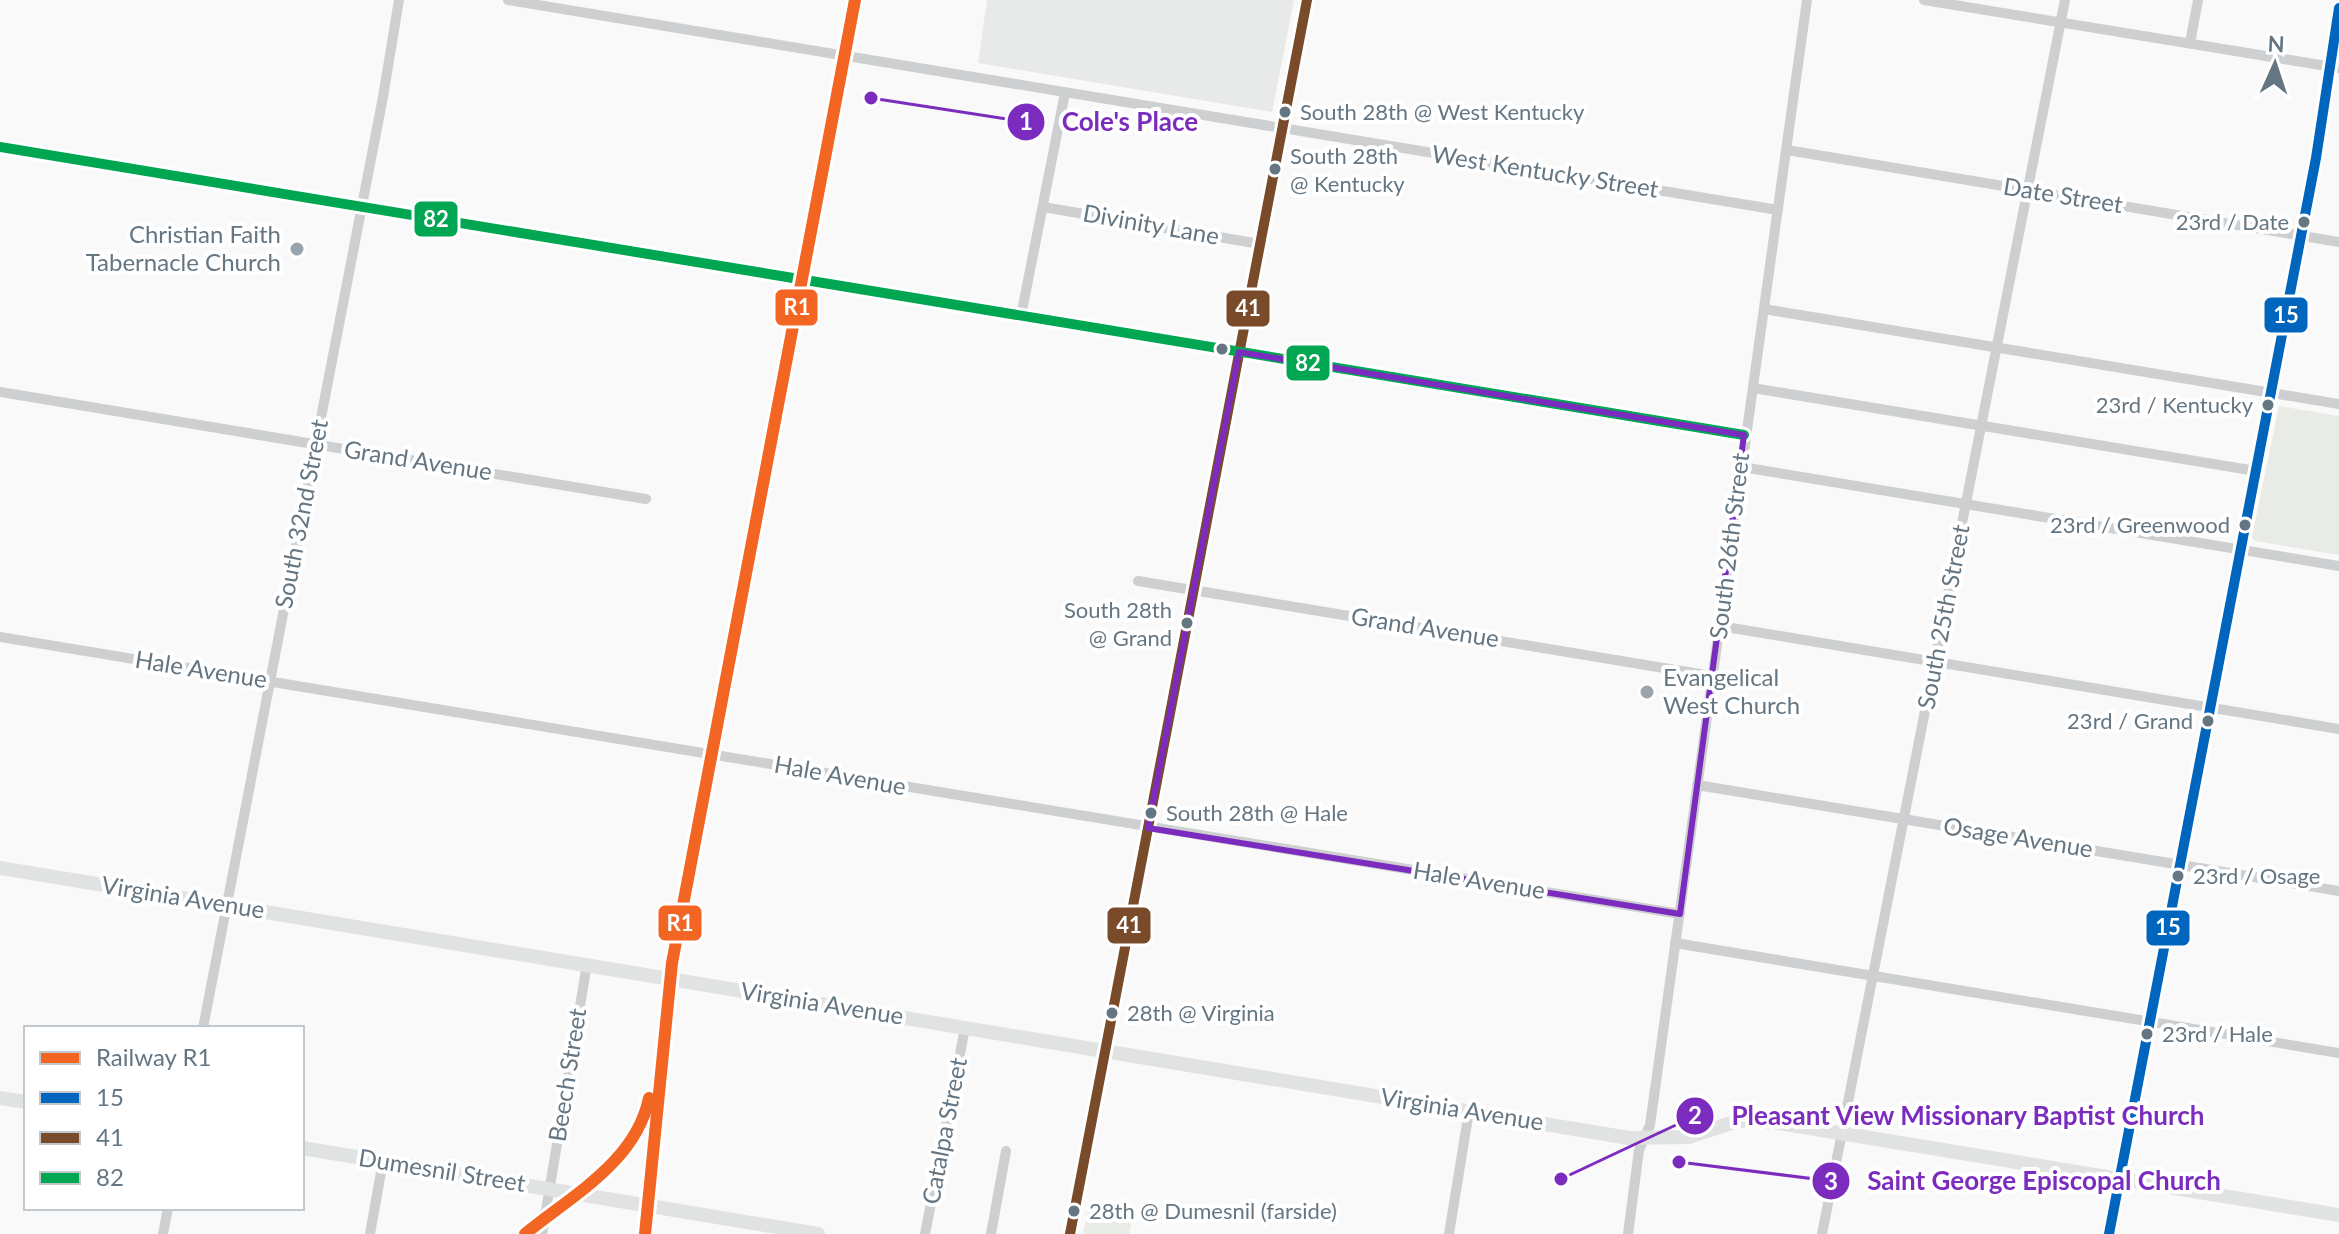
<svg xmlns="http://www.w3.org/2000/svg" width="2339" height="1234" viewBox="0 0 2339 1234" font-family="Lato,sans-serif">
<rect width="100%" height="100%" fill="#f9f9f9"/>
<path fill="#e8e9e9" d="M987,0H1294L1272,112L978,63Z"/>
<g fill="#e8ebe6">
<path d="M2279,406L2339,416V555L2255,541L2252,537Z"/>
<path d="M1088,1210L1132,1219L1129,1234H1083Z"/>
</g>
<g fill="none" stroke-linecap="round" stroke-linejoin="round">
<g stroke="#cecfd0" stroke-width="10">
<path d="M508,0L1778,210"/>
<path d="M1924,0L2339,68"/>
<path d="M2190,43L2198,0"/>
<path d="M0,147L1744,435"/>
<path d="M1787,150L2339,242"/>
<path d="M1043,207L1260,244"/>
<path d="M1764,309L2339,404"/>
<path d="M1021,316L1065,93"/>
<path d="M1753,388L2256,471"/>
<path d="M0,392L646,499"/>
<path d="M1742,467L2339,566"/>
<path d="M1138,581L1712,676"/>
<path d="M1720,626L2339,729"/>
<path d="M0,637L1680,914"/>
<path d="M1697,785L2339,891"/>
<path d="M1675,943L2339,1053"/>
<path d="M203,1028L383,97L399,0"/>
<path d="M163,1234L168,1208"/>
<path d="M370,1234L383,1161"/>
<path d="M542,1234L587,964"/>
<path d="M925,1234L965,1028"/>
<path d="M991,1234L1006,1151"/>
<path d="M1070,1234L1307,0"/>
<path d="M1449,1234L1469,1111"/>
<path d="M1628,1234L1639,1150L1650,1125L1807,0"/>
<path d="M1822,1234L2065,0"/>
<path d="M2109,1234L2316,158L2339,8"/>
</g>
<g stroke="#e1e2e2" stroke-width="14">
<path d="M0,868L1629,1138L1689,1137L1737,1121L1760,1120L2339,1215"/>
<path d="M0,1098L26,1102"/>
<path d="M302,1148L818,1234"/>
</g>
<g stroke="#fff" stroke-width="16">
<path id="bus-1" d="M2109,1234L2316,158L2339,8"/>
</g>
<g stroke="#fff" stroke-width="16">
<path id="bus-2" d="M1070,1234L1307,0"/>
</g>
<g stroke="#fff" stroke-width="16">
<path id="bus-3" d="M0,147L1744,435"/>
</g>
<use href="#bus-1" stroke="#0065bd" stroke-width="10"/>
<use href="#bus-2" stroke="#7a4b2a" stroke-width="10"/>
<use href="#bus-3" stroke="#00a651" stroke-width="10"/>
<g stroke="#fff" stroke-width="18">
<g id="rail-1">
<path d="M525,1234C571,1196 636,1162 649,1098"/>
<path d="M645,1234L672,963L855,0"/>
</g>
</g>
<use href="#rail-1" stroke="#f26522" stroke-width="12"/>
</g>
<path fill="none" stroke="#7b2cbf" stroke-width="6" stroke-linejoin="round" d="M1239,352L1744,435L1680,914L1148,828Z"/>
<g fill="#657683" stroke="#fff" stroke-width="3">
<circle cx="1285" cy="112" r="7"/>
<circle cx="1275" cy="169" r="7"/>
<circle cx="2304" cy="222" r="7"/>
<circle cx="1222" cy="349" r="7"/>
<circle cx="2268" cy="405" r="7"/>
<circle cx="2245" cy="525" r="7"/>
<circle cx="1187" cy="623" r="7"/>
<circle cx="2208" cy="721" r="7"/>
<circle cx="1151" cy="813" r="7"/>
<circle cx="2178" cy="876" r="7"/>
<circle cx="1112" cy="1013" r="7"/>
<circle cx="2147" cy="1034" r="7"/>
<circle cx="1074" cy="1211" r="7"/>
</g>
<g fill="#99a4ac" stroke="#fff" stroke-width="3">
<circle cx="297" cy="249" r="8"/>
<circle cx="1647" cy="692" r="8"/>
</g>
<g text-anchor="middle" stroke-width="8" stroke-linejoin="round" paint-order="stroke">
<g font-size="22" fill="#657683" stroke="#fff" text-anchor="start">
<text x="1300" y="120">South 28th @ West Kentucky</text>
<text x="1290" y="164">South 28th<tspan x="1290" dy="28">@ Kentucky</tspan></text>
<text x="2289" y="230" text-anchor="end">23rd / Date</text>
<text x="2253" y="413" text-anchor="end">23rd / Kentucky</text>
<text x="2230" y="533" text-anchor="end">23rd / Greenwood</text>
<text x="1172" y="618" text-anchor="end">South 28th<tspan x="1172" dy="28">@ Grand</tspan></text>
<text x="2193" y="729" text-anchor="end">23rd / Grand</text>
<text x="1166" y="821">South 28th @ Hale</text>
<text x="2193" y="884">23rd / Osage</text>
<text x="1127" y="1021">28th @ Virginia</text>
<text x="2162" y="1042">23rd / Hale</text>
<text x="1089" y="1219">28th @ Dumesnil (farside)</text>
</g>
<g font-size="24" fill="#657683" stroke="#fff">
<text transform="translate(1545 172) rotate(9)" y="8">West Kentucky Street</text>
<text transform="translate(2063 196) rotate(9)" y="8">Date Street</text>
<text transform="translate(1151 225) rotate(10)" y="8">Divinity Lane</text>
<text transform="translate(418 461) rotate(9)" y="8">Grand Avenue</text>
<text transform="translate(302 514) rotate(-79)" y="8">South 32nd Street</text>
<text transform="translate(1730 546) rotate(-83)" y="8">South 26th Street</text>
<text transform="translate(1944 617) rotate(-79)" y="8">South 25th Street</text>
<text transform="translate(1425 628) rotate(9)" y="8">Grand Avenue</text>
<text transform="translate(201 670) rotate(9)" y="8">Hale Avenue</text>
<text transform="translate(840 776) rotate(10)" y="8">Hale Avenue</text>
<text transform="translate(2018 838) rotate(9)" y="8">Osage Avenue</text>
<text transform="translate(1479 881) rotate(9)" y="8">Hale Avenue</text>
<text transform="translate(183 898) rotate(9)" y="8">Virginia Avenue</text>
<text transform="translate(822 1004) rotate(9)" y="8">Virginia Avenue</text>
<text transform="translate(568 1075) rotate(-81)" y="8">Beech Street</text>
<text transform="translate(1462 1110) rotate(9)" y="8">Virginia Avenue</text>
<text transform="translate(945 1131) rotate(-79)" y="8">Catalpa Street</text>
<text transform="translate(442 1171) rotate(9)" y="8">Dumesnil Street</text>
</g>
<g font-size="24" fill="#657683" stroke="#fff" text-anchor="end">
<text x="281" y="243">Christian Faith<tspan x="281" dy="28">Tabernacle Church</tspan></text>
<text x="1663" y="686" text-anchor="start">Evangelical<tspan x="1663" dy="28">West Church</tspan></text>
</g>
</g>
<path fill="none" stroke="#7b2cbf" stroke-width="3" d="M871 98L1026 122M1561 1179L1695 1116M1679 1162L1831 1181"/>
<g fill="#7b2cbf" stroke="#fff" stroke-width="3">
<circle cx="871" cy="98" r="8"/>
<circle cx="1561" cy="1179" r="8"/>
<circle cx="1679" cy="1162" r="8"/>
<circle cx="1026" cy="122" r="20"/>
<circle cx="1695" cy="1116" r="20"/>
<circle cx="1831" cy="1181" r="20"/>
</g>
<g font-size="24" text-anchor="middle" font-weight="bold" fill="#fff">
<text x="1026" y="130">1</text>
<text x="1695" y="1124">2</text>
<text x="1831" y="1190">3</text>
</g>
<g font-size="26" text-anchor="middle" font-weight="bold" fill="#7b2cbf" stroke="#fff" stroke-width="8" stroke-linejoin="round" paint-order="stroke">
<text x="1130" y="131">Cole's Place</text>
<text x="1968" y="1125">Pleasant View Missionary Baptist Church</text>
<text x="2044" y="1190">Saint George Episcopal Church</text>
</g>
<g stroke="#fff" stroke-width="3">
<rect x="413" y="200" width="46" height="38" rx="8" fill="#00a651"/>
<rect x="774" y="288" width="45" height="39" rx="8" fill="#f26522"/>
<rect x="1225" y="289" width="46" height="39" rx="8" fill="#7a4b2a"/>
<rect x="2263" y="296" width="46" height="38" rx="8" fill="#0065bd"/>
<rect x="1285" y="344" width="46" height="38" rx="8" fill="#00a651"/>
<rect x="657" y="904" width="46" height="38" rx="8" fill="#f26522"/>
<rect x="1106" y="906" width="46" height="39" rx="8" fill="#7a4b2a"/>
<rect x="2145" y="909" width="46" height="38" rx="8" fill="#0065bd"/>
</g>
<g font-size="22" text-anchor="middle" font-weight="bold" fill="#fff">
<text x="436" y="227">82</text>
<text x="797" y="315">R1</text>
<text x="1248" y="316">41</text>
<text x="2286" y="323">15</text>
<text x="1308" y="371">82</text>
<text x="680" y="931">R1</text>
<text x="1129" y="933">41</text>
<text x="2168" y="935">15</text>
</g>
<rect x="24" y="1026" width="280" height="184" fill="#ffffff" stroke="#c1c8cd" stroke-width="2"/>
<rect x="40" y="1052" width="40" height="12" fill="#f26522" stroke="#c1c8cd" stroke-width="2"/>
<text x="96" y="1066" font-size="24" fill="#657683">Railway R1</text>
<rect x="40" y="1092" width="40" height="12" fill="#0065bd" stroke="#c1c8cd" stroke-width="2"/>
<text x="96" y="1106" font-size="24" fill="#657683">15</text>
<rect x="40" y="1132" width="40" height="12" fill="#7a4b2a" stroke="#c1c8cd" stroke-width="2"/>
<text x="96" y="1146" font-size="24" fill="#657683">41</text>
<rect x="40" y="1172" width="40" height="12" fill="#00a651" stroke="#c1c8cd" stroke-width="2"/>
<text x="96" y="1186" font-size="24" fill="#657683">82</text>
<g transform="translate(2275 64) rotate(3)" stroke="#ffffff" stroke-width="6" paint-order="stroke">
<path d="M0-6L14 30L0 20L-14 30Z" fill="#657683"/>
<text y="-12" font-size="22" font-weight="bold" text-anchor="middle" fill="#657683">N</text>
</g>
</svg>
